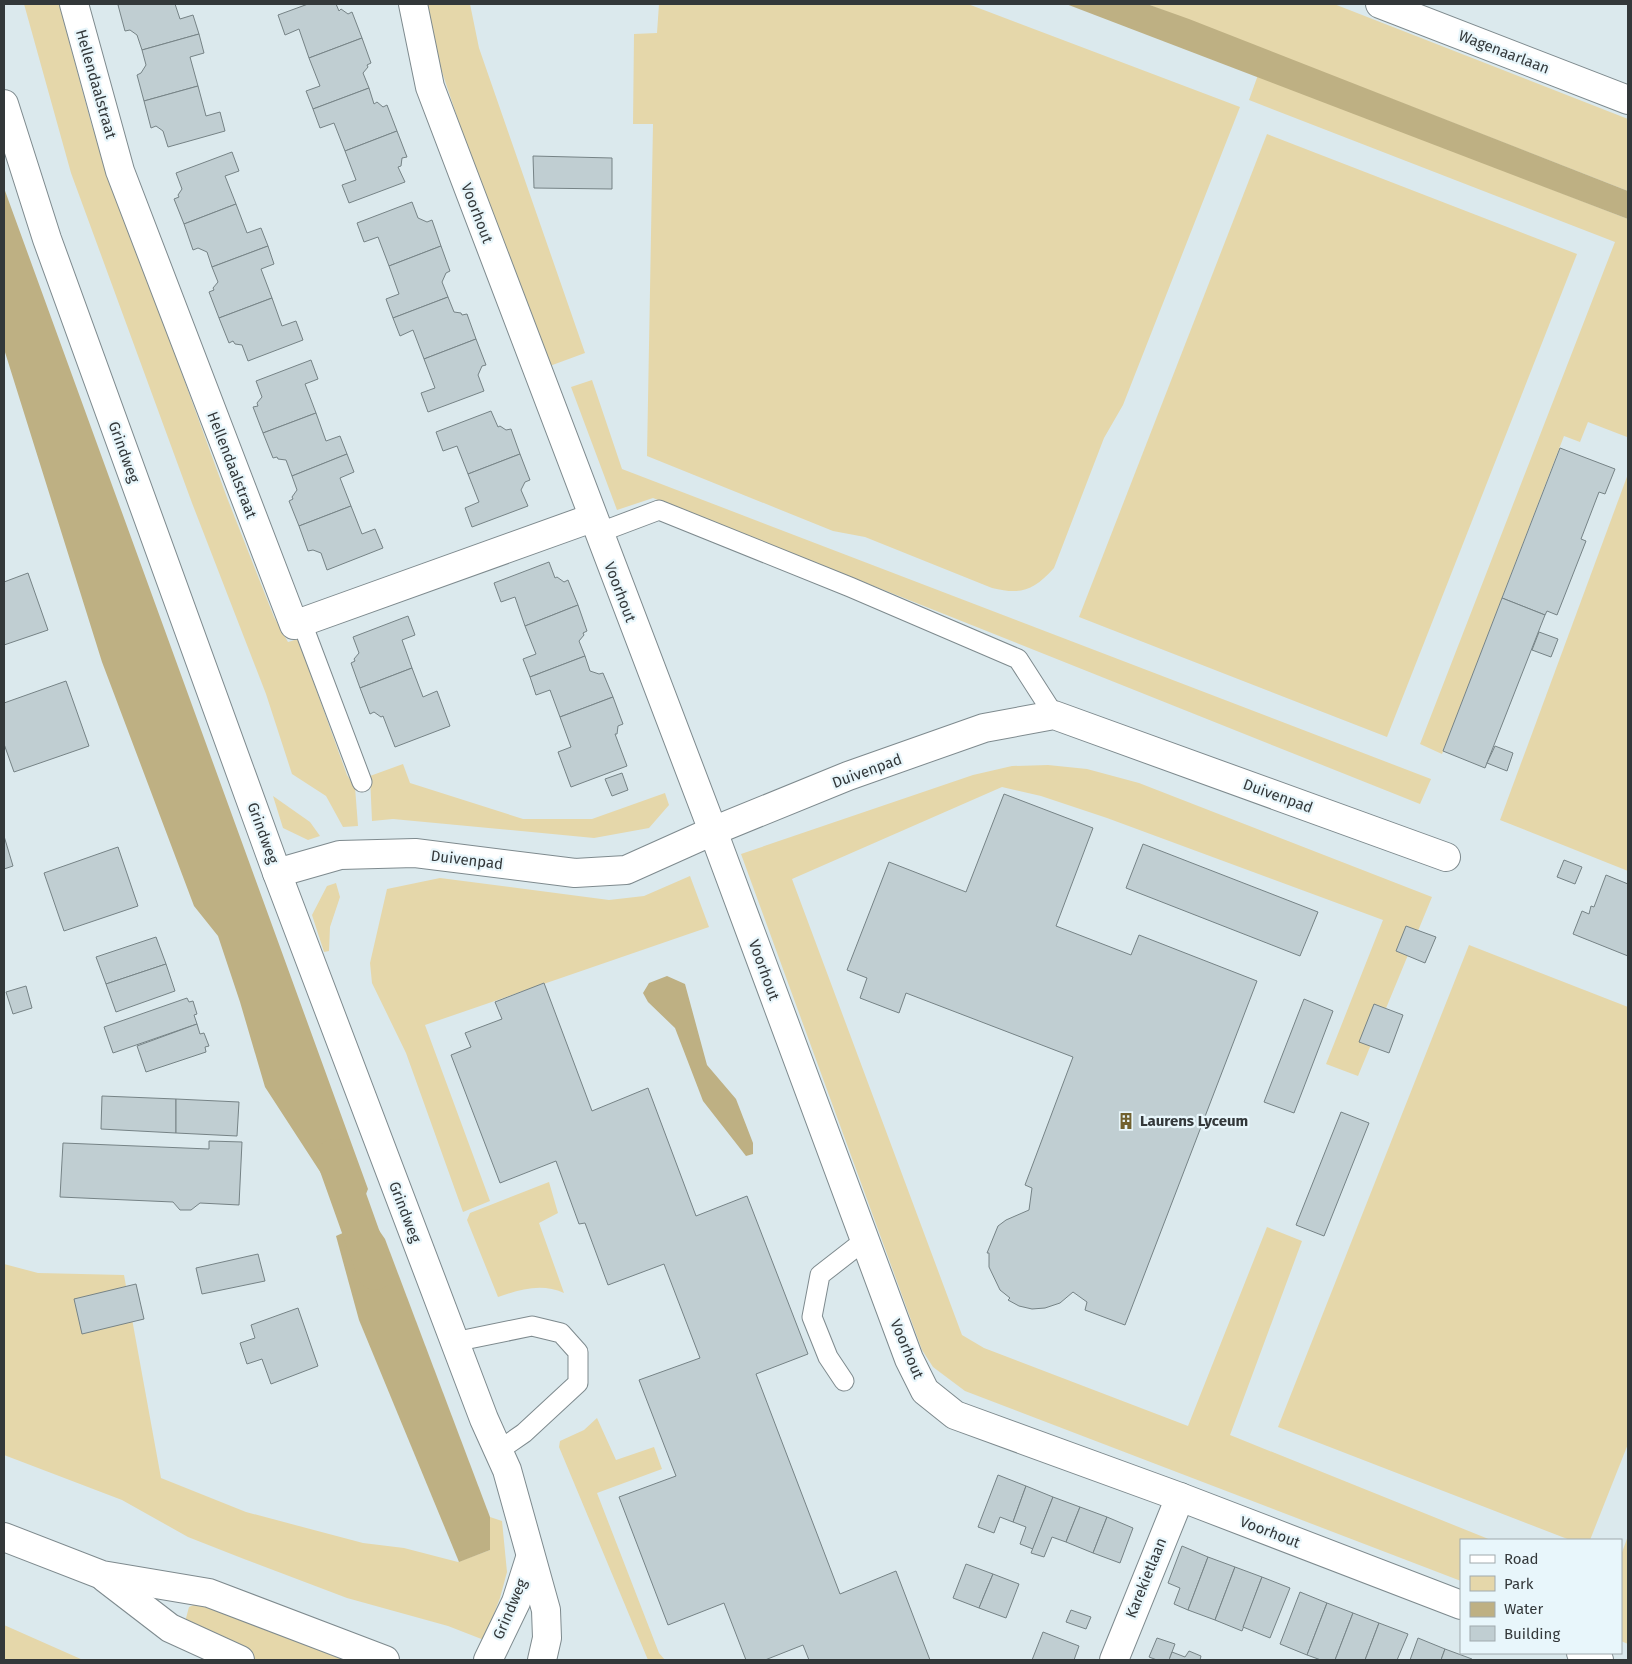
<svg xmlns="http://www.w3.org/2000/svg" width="1632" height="1664" viewBox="0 0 1632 1664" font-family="'Fira Sans',sans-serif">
<rect width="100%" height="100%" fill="#dbe9ed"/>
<g fill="#e5d7aa">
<path d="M24,4H59L92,126L226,495L274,617L288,642L298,639L347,775L355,787L358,826L343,827L326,796L292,774L266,694L192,503L71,173Z"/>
<path d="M427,4H470L479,48L585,353L547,367L487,206L440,66Z"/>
<path d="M659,4H968L1240,107L1123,405L1104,438L1054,568C1033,591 1021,595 992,588L865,537L833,531L647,456L653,124H633L634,34L657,33Z"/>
<path d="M1147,4H1334L1628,119V191Z"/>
<path d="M1258,75L1628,219V434L1627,437L1588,422L1580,442L1564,436L1442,754L1420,744L1615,242L1249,100Z"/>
<path d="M1267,134L1577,254L1387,737L1079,617Z"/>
<path d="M592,380L622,469L1431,779L1420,804L653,498L617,510L571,387Z"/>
<path d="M1628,474V871L1500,820Z"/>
<path d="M403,764L410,783L523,819H592L665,793L669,805L649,828L594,838L393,819L372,821L370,776Z"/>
<path d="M1048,765L1087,769L1139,783L1432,897L1358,1076L1326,1064L1383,920L1107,818L1041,796L1002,787L792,879L962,1335L984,1348L1188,1426L1267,1227L1302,1241L1230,1435L1491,1540H1461V1581L965,1391L933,1367L922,1350L741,854L973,775L1012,766Z"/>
<path d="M273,796L310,822L320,836L308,840L283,828Z"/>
<path d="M690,876L709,927L425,1025L490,1201L463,1212L406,1053L372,983L370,963L387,889L440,878L609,900L644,896Z"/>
<path d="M336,883L340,897L330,927L329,951L324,952L312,915L327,886Z"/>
<path d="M1469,945L1628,1007V1444L1590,1540H1570L1278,1427Z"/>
<path d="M549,1182L558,1213L539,1223L564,1293C542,1283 521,1289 498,1297L467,1220L470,1213Z"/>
<path d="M4,1264L38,1273L124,1275L161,1478L246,1512L363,1543L404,1548L458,1562L490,1550V1517L502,1521L507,1572L500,1598L484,1640L448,1626L347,1598L244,1559L188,1537L122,1500L4,1455Z"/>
<path d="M597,1418L616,1460L654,1447L662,1469L597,1493L659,1653L665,1660H648L559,1447L560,1441L584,1430Z"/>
<path d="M1628,1536V1644L1621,1641V1555Z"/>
<path d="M196,1604L204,1605L344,1660H257L191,1628L185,1622L189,1607Z"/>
<path d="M4,1625L83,1660H4Z"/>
</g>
<g fill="#beb083">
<path d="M1066,4H1147L1189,19L1628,191V219Z"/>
<path d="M4,188L368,1189L364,1199L343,1207L265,1087L240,1002L218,936L194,906L102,662L4,349Z"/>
<path d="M667,976L685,984L707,1065L736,1099L753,1143V1154L746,1156L703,1101L675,1028L648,1002L643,993L649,983Z"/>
<path d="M372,1220L385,1239L490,1517V1550L459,1562L359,1320L336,1236Z"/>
</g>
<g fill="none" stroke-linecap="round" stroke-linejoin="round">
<path stroke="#beb083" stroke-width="36" d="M334,1157L375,1272"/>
</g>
<g fill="#c0ced2" stroke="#768386">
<path d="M121,4H175L180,19L193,15L199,34L142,50L137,35L130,30L125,31L118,5Z"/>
<path d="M308,4H336L339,11L341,9L348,14L352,12L362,38L309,58L299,29L285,35L278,15Z"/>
<path d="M199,34L204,53L190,57L198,86L144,101L137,75L141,73L146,65L142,50Z"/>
<path d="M362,38L371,63L367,65L368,67L363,73L369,88L313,109L306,91L320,86L309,58Z"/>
<path d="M198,86L206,116L220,112L225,131L168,147L163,131L156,126L151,128L144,101Z"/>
<path d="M369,88L374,104L377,102L383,107L387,105L397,131L345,151L334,123L320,128L313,109Z"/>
<path d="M397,131L407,157L402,158L401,166L398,167L405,182L349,203L342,185L356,180L345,151Z"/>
<path d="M232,152L239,171L225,176L236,204L184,224L174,199L179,197L178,195L182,189L176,173Z"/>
<path d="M533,156L612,158V189L534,188Z"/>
<path d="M412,202L418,218L427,222L432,220L441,246L389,266L378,237L364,242L357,223Z"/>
<path d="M236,204L247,233L261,228L268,246L212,267L207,252L198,248L193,250L184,224Z"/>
<path d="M268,246L274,264L261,269L272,298L219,318L209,292L214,290L213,288L218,282L212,267Z"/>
<path d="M441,246L450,271L446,273L442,282L448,297L393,318L386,299L399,294L389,266Z"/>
<path d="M448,297L454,312L461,313L462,315L467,314L476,339L424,359L413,330L400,336L393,318Z"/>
<path d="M272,298L282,326L296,321L303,340L248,361L242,345L235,344L233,341L229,343L219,318Z"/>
<path d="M476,339L486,365L482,366L478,375L484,391L428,412L421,393L435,388L424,359Z"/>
<path d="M311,360L318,379L305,384L316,413L263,433L253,407L258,406L257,403L262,397L256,381Z"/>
<path d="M491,411L498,427L500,426L506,430L511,429L520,454L468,474L457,446L443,451L436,432Z"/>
<path d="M316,413L326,441L340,436L347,454L292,476L286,460L278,459L277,457L273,458L263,433Z"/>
<path d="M1560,448L1615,469L1605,494L1599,492L1581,539L1586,541L1557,615L1547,611L1545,615L1502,598Z"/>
<path d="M347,454L354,472L340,478L351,506L299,526L289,501L293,499L292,497L297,490L292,476Z"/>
<path d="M520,454L530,480L525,482L521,490L528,506L472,527L465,508L479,502L468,474Z"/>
<path d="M351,506L362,534L375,529L383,548L327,570L321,553L313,550L308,551L299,526Z"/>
<path d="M549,562L555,578L557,577L564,582L568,580L578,605L525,626L515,597L501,602L494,583Z"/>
<path d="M28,573L48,630L4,645V582Z"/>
<path d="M1502,598L1545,615L1485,768L1443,751Z"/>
<path d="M578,605L587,631L583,633L584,635L579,641L585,656L530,677L523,659L536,654L525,626Z"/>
<path d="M408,616L415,635L402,640L412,668L360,688L351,663L355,661L354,659L359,653L353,637Z"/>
<path d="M1539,632L1558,639L1551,657L1532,650Z"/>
<path d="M585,656L590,671L599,674L603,673L613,697L560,717L550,690L536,695L530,677Z"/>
<path d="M412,668L423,697L437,691L450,726L395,747L383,716L381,717L374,712L370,714L360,688Z"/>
<path d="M66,681L89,746L14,772L4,744V703Z"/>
<path d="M613,697L623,724L618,726L617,734H615L627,766L571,787L558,752L571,747L560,717Z"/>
<path d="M1495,746L1513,753L1507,771L1487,763Z"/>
<path d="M622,773L628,790L612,796L605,779Z"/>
<path d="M1004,794L1093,828L1056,926L1131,955L1139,935L1257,981L1125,1325L1085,1310L1087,1302L1073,1292L1060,1303L1045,1308L1032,1309L1019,1306L1008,1300L1010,1298L1000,1290L989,1267V1253H987L998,1226L1006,1220L1029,1210L1032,1188L1025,1185L1073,1057L906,993L899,1013L860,998L867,978L847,970L889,862L966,892Z"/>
<path d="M4,836L13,866L4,869Z"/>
<path d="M1143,844L1318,912L1300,956L1126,888Z"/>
<path d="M118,847L138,906L64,931L44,873Z"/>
<path d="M1564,860L1582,867L1575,884L1557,877Z"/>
<path d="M1606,875L1628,884V956L1573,934L1582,911L1589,914L1591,906L1594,907Z"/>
<path d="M1406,926L1436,937L1425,963L1396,951Z"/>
<path d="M156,937L166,964L106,984L96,957Z"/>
<path d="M166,964L175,991L116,1012L106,984Z"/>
<path d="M544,983L592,1111L648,1088L696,1216L747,1196L808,1354L756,1374L840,1594L896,1571L930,1660H809L803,1645L765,1660H746L724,1603L668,1625L619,1497L676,1476L639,1380L700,1358L664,1264L608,1285L585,1223L579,1224L556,1161L500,1183L451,1055L471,1047L465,1033L502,1019L495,1002Z"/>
<path d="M26,986L32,1008L13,1014L6,992Z"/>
<path d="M187,998L189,1002L193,1001L197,1014L194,1015L197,1024L113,1053L104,1027Z"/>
<path d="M1304,999L1333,1011L1294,1113L1264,1102Z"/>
<path d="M1374,1004L1403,1015L1389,1053L1359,1042Z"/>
<path d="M197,1024L200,1034L204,1033L209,1046L205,1047L206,1052L146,1072L137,1046Z"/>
<path d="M102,1096L176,1099V1133L101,1129Z"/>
<path d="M176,1099L239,1102L237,1136L176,1133Z"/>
<path d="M1341,1112L1369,1123L1324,1236L1296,1225Z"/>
<path d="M209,1141L242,1142L239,1205L200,1203L191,1210H180L173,1202L60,1197L63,1143L209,1149Z"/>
<path d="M258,1254L265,1281L202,1294L196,1268Z"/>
<path d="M136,1284L144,1319L82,1334L74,1299Z"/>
<path d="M298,1308L318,1366L271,1384L262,1359L247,1364L240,1343L255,1338L251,1325Z"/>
<path d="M998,1475L1026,1486L1013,1522L1000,1517L994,1533L978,1527Z"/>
<path d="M1026,1486L1053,1497L1033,1549L1020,1544L1026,1527L1013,1522Z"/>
<path d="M1053,1497L1080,1507L1066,1542L1052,1537L1044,1557L1031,1553Z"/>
<path d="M1080,1507L1107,1517L1093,1553L1066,1542Z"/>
<path d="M1107,1517L1133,1528L1120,1563L1093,1553Z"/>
<path d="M1182,1546L1208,1557L1188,1610L1174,1604L1180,1588L1168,1583Z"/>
<path d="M1208,1557L1235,1567L1215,1620L1188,1610Z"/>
<path d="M966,1564L993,1574L979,1608L953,1598Z"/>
<path d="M1235,1567L1262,1577L1242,1631L1215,1620Z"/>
<path d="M993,1574L1019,1584L1006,1618L979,1608Z"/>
<path d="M1262,1577L1290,1588L1270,1638L1243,1627Z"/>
<path d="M1300,1592L1327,1603L1307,1655L1280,1644Z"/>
<path d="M1327,1603L1353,1613L1335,1660H1321L1307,1655Z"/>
<path d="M1071,1610L1091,1617L1086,1629L1066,1622Z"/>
<path d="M1353,1613L1379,1623L1365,1660H1335Z"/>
<path d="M1379,1623L1408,1634L1397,1660H1365Z"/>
<path d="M1043,1632L1079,1646L1074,1660H1032Z"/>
<path d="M1157,1638L1175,1644L1169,1660H1157L1149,1657Z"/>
<path d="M1418,1638L1445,1649L1441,1660H1410Z"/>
<path d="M1445,1649L1472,1659V1660H1441Z"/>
<path d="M1189,1651L1201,1656L1200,1660H1169L1172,1652L1185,1657Z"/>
</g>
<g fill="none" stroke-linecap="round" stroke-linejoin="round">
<g stroke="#7e8a8e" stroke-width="21">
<g id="lane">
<path d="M598,533L659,510L850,587L1018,659L1054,715"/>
<path d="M302,623L362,782"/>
<path d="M454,1342L532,1326L561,1333L578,1352V1383L524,1433L498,1451"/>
<path d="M844,1381L828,1357L812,1317L820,1275L865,1240"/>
</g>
</g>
<g stroke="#7e8a8e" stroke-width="30">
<g id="street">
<path d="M74,4L120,171L294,625L592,518"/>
<path d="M413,4L430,87L713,831L909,1359L925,1391L955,1415L1180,1497L1461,1605"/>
<path d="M1380,4L1628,100"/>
<path d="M277,873L340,855L415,853L575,873L626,870L713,831L848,776L984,728L1054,715L1446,857"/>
<path d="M1581,1653L1599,1660"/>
<path d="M1114,1660L1180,1497"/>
</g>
</g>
<g stroke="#7e8a8e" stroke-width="30">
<g id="secondary">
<path d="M4,104L47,239L277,873L484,1419L507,1470L546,1610L547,1638L542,1660"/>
<path d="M4,1537L102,1575L209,1593L385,1660"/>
<path d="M105,1578L170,1628L240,1660"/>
<path d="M488,1660L516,1602L530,1558"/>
</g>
</g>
<use href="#lane" stroke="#fff" stroke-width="19"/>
<use href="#street" stroke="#fff" stroke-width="28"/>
<use href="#secondary" stroke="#fff" stroke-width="28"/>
</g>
<defs>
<g id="building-bare" transform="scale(1.35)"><path d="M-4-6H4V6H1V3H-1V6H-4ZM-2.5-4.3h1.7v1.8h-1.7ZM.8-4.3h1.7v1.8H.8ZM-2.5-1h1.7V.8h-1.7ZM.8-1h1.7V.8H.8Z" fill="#71612f" stroke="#e8f6fb" stroke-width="2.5" paint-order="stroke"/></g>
</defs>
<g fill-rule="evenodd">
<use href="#building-bare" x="1126" y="1121"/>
</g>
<g text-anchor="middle" stroke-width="4.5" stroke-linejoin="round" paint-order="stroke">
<g font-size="15" fill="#33383a" stroke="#e8f6fb">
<text transform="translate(1504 52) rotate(21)" y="5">Wagenaarlaan</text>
<text transform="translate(96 84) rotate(74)" y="5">Hellendaalstraat</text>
<text transform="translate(477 213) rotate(69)" y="5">Voorhout</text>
<text transform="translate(124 452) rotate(70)" y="5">Grindweg</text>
<text transform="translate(232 465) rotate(69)" y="5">Hellendaalstraat</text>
<text transform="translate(620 592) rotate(69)" y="5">Voorhout</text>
<text transform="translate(867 771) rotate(-20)" y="5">Duivenpad</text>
<text transform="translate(1278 796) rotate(20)" y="5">Duivenpad</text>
<text transform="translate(263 833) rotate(70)" y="5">Grindweg</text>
<text transform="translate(467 860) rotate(7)" y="5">Duivenpad</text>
<text transform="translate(764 970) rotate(70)" y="5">Voorhout</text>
<text transform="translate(405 1212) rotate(69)" y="5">Grindweg</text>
<text transform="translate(907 1349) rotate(67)" y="5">Voorhout</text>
<text transform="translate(1270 1532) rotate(21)" y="5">Voorhout</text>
<text transform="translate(1146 1578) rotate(-68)" y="5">Karekietlaan</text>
<text transform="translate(510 1609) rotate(-67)" y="5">Grindweg</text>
</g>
<g font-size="15" font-weight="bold" fill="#33383a" stroke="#e8f6fb" text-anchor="start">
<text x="1140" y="1126">Laurens Lyceum</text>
</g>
</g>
<rect width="1632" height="1664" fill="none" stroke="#33383a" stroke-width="10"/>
<rect x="1460" y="1539" width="162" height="115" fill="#e8f6fb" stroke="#a0aaae"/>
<rect x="1470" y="1555" width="25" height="8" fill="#ffffff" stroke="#a0aaae"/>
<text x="1504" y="1564" font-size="15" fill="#33383a">Road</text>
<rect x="1470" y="1576" width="25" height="15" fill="#e5d7aa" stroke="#a0aaae"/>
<text x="1504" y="1589" font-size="15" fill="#33383a">Park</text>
<rect x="1470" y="1602" width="25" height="15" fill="#beb083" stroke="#a0aaae"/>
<text x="1504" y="1614" font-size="15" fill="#33383a">Water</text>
<rect x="1470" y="1626" width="25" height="15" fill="#c0ced2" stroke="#a0aaae"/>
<text x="1504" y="1639" font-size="15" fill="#33383a">Building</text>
</svg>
